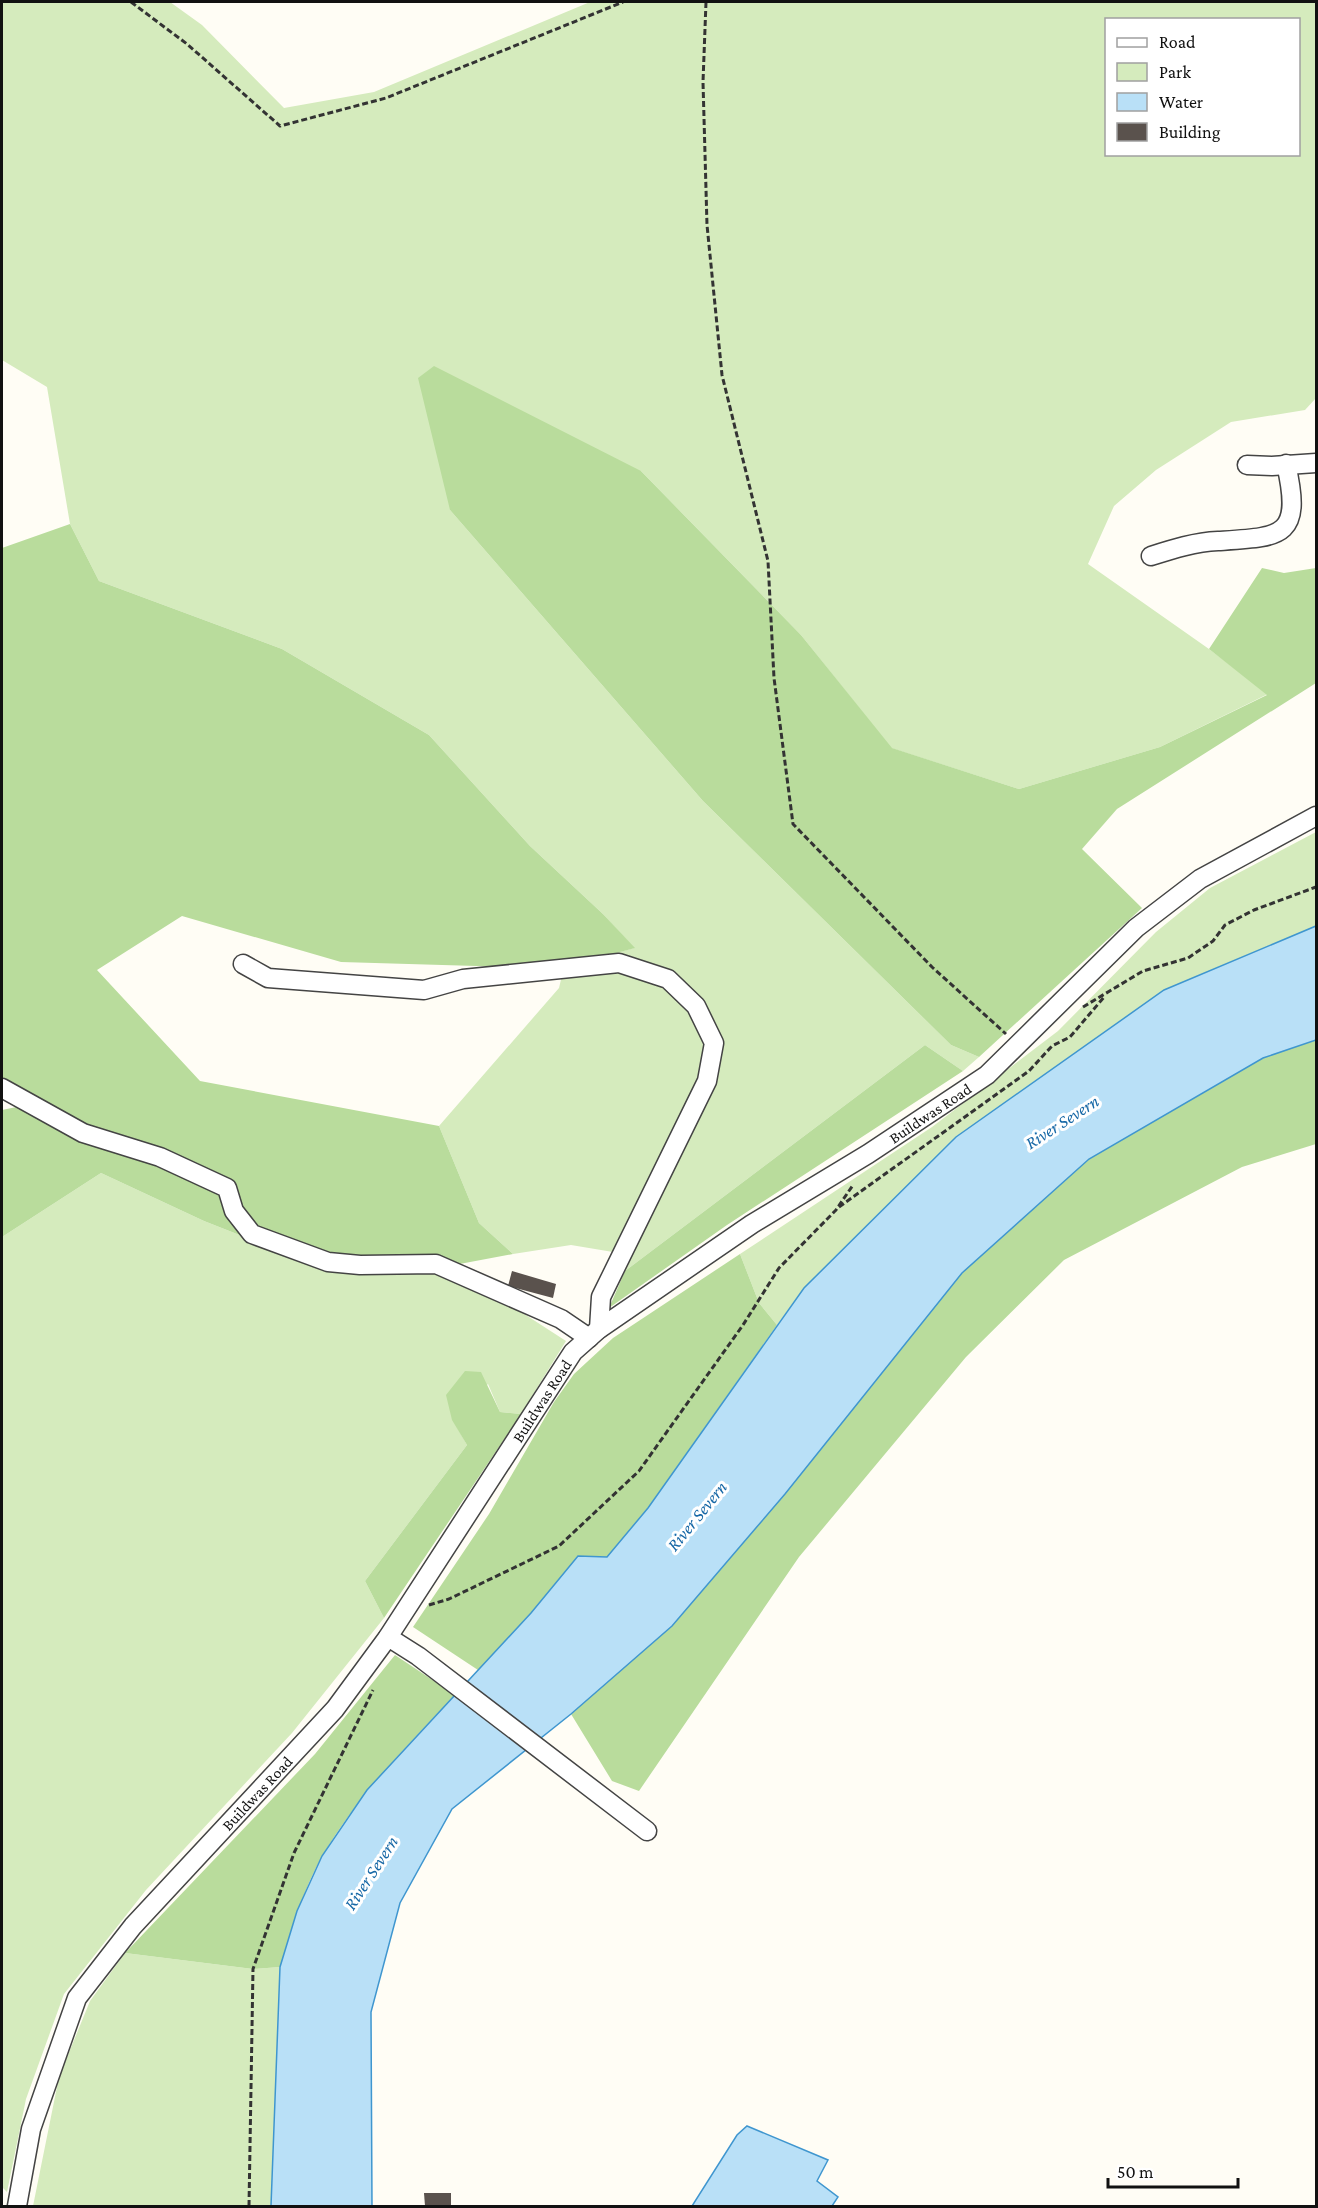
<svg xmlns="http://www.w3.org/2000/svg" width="1318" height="2208" viewBox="0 0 1318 2208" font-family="'Crimson Pro',serif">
<rect width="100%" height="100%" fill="#fffdf5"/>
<g fill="#d5ebbd" fill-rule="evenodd">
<path d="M2,2H170L202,25L284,108L374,92L590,2H1316V398L1305,410L1231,422L1156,470L1114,506L1088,564L1209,649L1268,694L1160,747L1019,789L891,748L801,635L641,471L450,510L703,801L951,1045L979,1057L963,1071L925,1045L625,1271L613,1252L571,1245L513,1254L479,1223L439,1126L559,988L564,967L634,948L603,914L530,846L429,735L282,649L99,581L70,524L47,387L2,360ZM1106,20H1298V154H1106Z"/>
<path d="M1316,832V926L1164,990L956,1137L804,1288L777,1325L759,1303L740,1254L932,1127L1058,1031L1156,932L1210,888Z"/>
<path d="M101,1173L204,1221L331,1271L433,1269L495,1295L566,1341L521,1414L500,1412L488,1384L453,1420L467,1445L365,1581L384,1618L292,1733L146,1890L64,1994L26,2099L7,2192L2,2187V1237Z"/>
<path d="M125,1953L253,1969L280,1967L271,2206H33L59,2077L90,2001Z"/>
</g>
<g fill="#b9dc9c">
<path d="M434,366L641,471L801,635L892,748L1019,789L1160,747L1267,695L1209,649L1262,568L1284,573L1316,568V683L1117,809L1082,849L1142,908L979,1057L951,1045L703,801L450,510L418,378Z"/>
<path d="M70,524L99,581L282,649L429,735L530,846L603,914L635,948L564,967L547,968L341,962L182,916L97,970L200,1081L439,1126L479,1223L513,1254L433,1269L331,1271L204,1221L101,1173L2,1237V1110L31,1104L2,1088V548Z"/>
<path d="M1316,1040V1144L1242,1167L1064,1260L966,1357L799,1557L639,1791L612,1781L571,1714L672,1626L785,1494L962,1273L1089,1159L1263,1058Z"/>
<path d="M925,1045L963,1071L727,1225L609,1308L625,1271Z"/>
<path d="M740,1254L759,1303L777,1325L648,1508L607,1557L578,1556L531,1613L478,1670L413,1627L489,1514L554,1402L574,1374L613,1338Z"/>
<path d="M465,1371L481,1372L500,1412L521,1414L384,1618L365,1581L467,1445L452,1420L446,1395Z"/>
<path d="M395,1655L455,1695C407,1746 358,1795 323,1855C303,1889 292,1929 280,1967L253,1969L125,1953L315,1754Z"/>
</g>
<g fill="#b9e0f7" stroke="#3f96cf" stroke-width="1.5">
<path d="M1316,926V1040L1263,1058L1089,1159L962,1273L785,1494L672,1626L571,1714L452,1809L400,1903L371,2012L372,2206H271L280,1967L297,1911L322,1856L367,1790L531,1613L578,1556L607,1557L648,1508L804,1288L956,1137L1164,990Z"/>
<path d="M747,2126L828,2160L817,2181L838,2197L832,2206H692L737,2135Z"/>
</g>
<g fill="#5a524d">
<path d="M512,1271L556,1284L553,1298L508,1286Z"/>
<path d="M424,2193H451V2206H425Z"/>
</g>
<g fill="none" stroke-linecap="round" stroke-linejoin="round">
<g stroke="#444" stroke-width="21">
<g id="minor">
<path d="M1247,465L1272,466L1316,463"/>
<path d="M1151,556C1173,549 1195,542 1218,541C1282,537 1303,538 1286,464"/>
<path d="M243,964L268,978L424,990L463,979L619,963L668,979L696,1006L714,1043L707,1081L601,1297L599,1329"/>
<path d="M2,1088L83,1133L160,1157L227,1188L234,1211L252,1234L328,1262L360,1265L436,1264L561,1319L589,1338"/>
<path d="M388,1637L418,1656L647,1831"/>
<path id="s1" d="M17,2206L31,2129L77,1998L133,1926L335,1709L388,1637L573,1352L599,1329L752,1224L868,1154L987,1075L1136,928L1200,879L1316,816"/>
</g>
</g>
<g stroke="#333" stroke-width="3" stroke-dasharray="6 3" stroke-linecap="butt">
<path d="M131,2L187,44L280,126L386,98L623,2"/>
<path d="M706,2L703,82L707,225L722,375L768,561L774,678L793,824L932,967L1006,1034"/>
<path d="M1083,1007L1143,971L1188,958L1213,941L1225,925L1254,910L1316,887"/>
<path d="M839,1207L1029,1071L1052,1046L1070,1037L1105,996"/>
<path d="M429,1605L449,1599L559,1546L639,1471L743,1325L779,1268L836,1210L853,1185"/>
<path d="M249,2206L253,1969L294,1853L373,1690"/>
</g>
<use href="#minor" stroke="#fff" stroke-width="18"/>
</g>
<g text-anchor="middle" stroke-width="6" stroke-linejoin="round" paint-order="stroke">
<g font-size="16" fill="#111" stroke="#fff">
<text dy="6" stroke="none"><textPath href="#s1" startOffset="1464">Buildwas Road</textPath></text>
<text dy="6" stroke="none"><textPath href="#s1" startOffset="976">Buildwas Road</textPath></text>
<text dy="6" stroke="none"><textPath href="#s1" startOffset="490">Buildwas Road</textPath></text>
</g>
<g font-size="18" font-style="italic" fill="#1768a6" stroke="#fff">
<text transform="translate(1062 1122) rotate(-33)" y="6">River Severn</text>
<text transform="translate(697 1516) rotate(-51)" y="6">River Severn</text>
<text transform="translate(371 1873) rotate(-57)" y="6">River Severn</text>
</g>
</g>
<rect width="1318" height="2208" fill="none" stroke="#111111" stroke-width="6"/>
<rect x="1105" y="18" width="195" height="138" fill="#ffffff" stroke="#a0a0a0" stroke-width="1.5"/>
<rect x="1117" y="38" width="30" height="9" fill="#ffffff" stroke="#a0a0a0" stroke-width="1.5"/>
<text x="1159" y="48" font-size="18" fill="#111111">Road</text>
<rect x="1117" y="63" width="30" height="18" fill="#d5ebbd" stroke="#a0a0a0" stroke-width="1.5"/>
<text x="1159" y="78" font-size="18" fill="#111111">Park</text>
<rect x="1117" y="93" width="30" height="18" fill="#b9e0f7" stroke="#a0a0a0" stroke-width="1.5"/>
<text x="1159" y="108" font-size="18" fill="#111111">Water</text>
<rect x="1117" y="123" width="30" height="18" fill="#5a524d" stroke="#a0a0a0" stroke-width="1.5"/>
<text x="1159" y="138" font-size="18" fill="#111111">Building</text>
<path d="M1108 2178v9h130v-9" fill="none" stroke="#111111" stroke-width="3"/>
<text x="1117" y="2178" font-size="18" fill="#111111" stroke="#ffffff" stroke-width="4.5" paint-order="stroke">50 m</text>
</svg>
